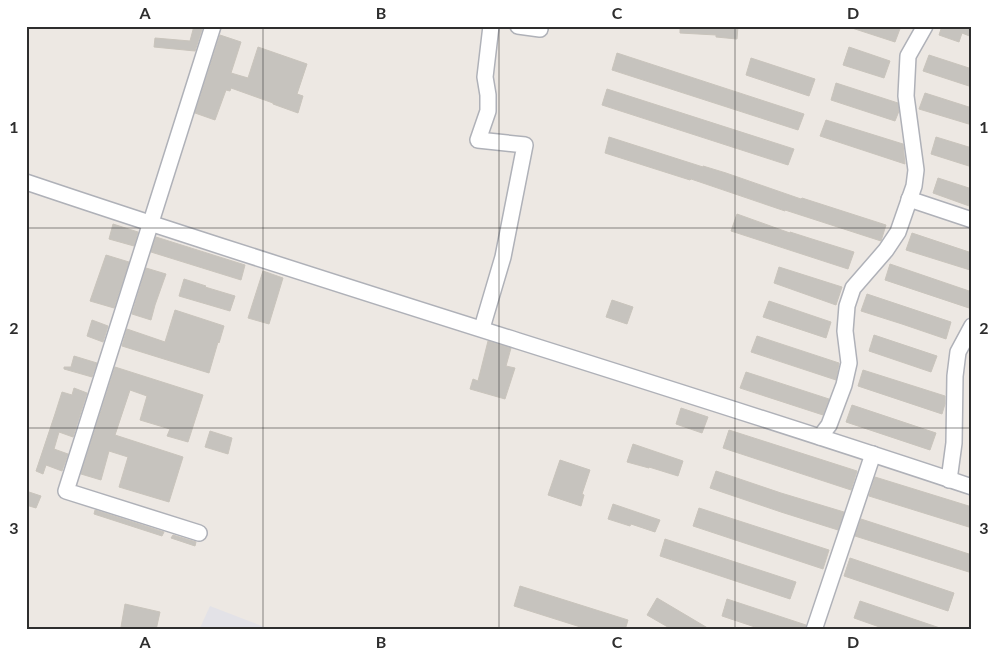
<svg xmlns="http://www.w3.org/2000/svg" width="998" height="656" viewBox="0 0 998 656" font-family="Lato,sans-serif">
<rect width="100%" height="100%" fill="#ede8e3"/>
<path fill="#e3e2e7" d="M210,606L272,630H199Z"/>
<g fill="#c6c3be" stroke="#c9c4bc">
<path d="M194,26H203L195,51L154,47L155,38L190,41Z"/>
<path d="M680,26H738L737,39L716,37V35L680,33Z"/>
<path d="M853,26H901L895,42L852,28Z"/>
<path d="M942,26H972V37L962,33L959,42L939,35Z"/>
<path d="M220,35L241,42L231,73L248,78L258,47L307,64L297,94L303,96L298,113L273,104V103L231,88L230,91L226,90L215,120L195,113Z"/>
<path d="M849,47L890,61L884,78L843,65Z"/>
<path d="M617,53L804,114L798,130L612,70Z"/>
<path d="M929,55L972,69V87L923,71Z"/>
<path d="M751,58L815,79L809,96L746,75Z"/>
<path d="M836,83L898,103L899,111L895,121L831,100Z"/>
<path d="M607,89L794,149L788,165L602,105Z"/>
<path d="M925,93L972,108V125L919,109Z"/>
<path d="M826,120L903,144L905,164L820,136Z"/>
<path d="M609,137L703,167V166L726,173L801,199L802,198L886,225L881,241L785,210V211L691,179L690,180L605,153Z"/>
<path d="M936,137L972,148V167L931,154Z"/>
<path d="M938,178L972,189V207L933,193Z"/>
<path d="M737,214L790,233V232L812,239L854,252L848,269L731,231Z"/>
<path d="M113,224L138,232L134,246L109,239Z"/>
<path d="M912,233L972,253V265L970,270L906,250Z"/>
<path d="M156,237L245,265L241,280L151,252Z"/>
<path d="M106,255L129,262L114,308L90,301Z"/>
<path d="M890,264L972,292V299L969,308L885,280Z"/>
<path d="M779,267L842,287L836,305L774,283Z"/>
<path d="M146,268L166,274L155,305L151,320L132,314Z"/>
<path d="M263,271L283,278L269,324L248,318Z"/>
<path d="M184,279L206,286L205,287L235,296L230,311L179,296Z"/>
<path d="M867,294L951,322L946,339L902,324L861,311Z"/>
<path d="M612,300L633,307L627,324L606,317Z"/>
<path d="M769,301L831,322L826,338L763,317Z"/>
<path d="M175,310L224,326L219,343L218,342L209,373L122,346L127,329L165,342Z"/>
<path d="M92,320L108,326L103,342L87,336Z"/>
<path d="M874,335L937,356L931,372L869,351Z"/>
<path d="M757,336L839,363L836,380L751,352Z"/>
<path d="M488,341L511,348L506,366L515,368L505,399L470,389L473,379L478,381Z"/>
<path d="M74,356L97,363L92,377L64,369V367H71Z"/>
<path d="M115,367L203,395L188,442L167,436L170,429L140,420L147,396L130,390L115,435L183,457L169,502L119,487L128,457L109,451L101,480L81,474Z"/>
<path d="M863,370L945,396V404L942,414L858,386Z"/>
<path d="M746,372L829,399L823,415L740,388Z"/>
<path d="M74,388L87,393L73,437L59,432L54,449L68,454L62,471L46,465L43,474L36,471L55,414L62,392L72,395Z"/>
<path d="M852,405L936,433L930,450L846,422Z"/>
<path d="M681,408L708,417L702,433L676,424Z"/>
<path d="M729,430L857,471L851,490L723,448Z"/>
<path d="M210,431L232,438L228,454L205,447Z"/>
<path d="M633,444L683,461L678,476L649,467V468L627,462Z"/>
<path d="M560,460L590,470L582,494L584,495L581,506L548,495Z"/>
<path d="M716,471L781,493L844,512L838,530L781,512L710,488Z"/>
<path d="M875,477L972,507V528L869,496Z"/>
<path d="M26,491L41,496L36,508L26,505Z"/>
<path d="M613,504L660,520L655,532L631,524L630,526L608,519Z"/>
<path d="M699,508L829,550L823,569L693,526Z"/>
<path d="M95,510L164,532L162,536L94,514Z"/>
<path d="M861,519L972,555V573L855,536Z"/>
<path d="M173,535L196,542L195,546L171,538Z"/>
<path d="M665,539L796,582L790,599L660,556Z"/>
<path d="M850,558L954,593L948,611L844,576Z"/>
<path d="M520,586L628,620L625,630H590L514,606Z"/>
<path d="M657,598L711,630H673L647,615Z"/>
<path d="M727,599L806,625L805,630H764L722,616Z"/>
<path d="M860,601L940,628V630H888L854,618Z"/>
<path d="M125,604L160,612L156,630H133L121,627Z"/>
</g>
<g fill="none" stroke-linecap="round" stroke-linejoin="round">
<g stroke="#afb1b8" stroke-width="18">
<g id="minor">
<path d="M518,26L540,29"/>
<path d="M26,182C340,288 658,382 972,487"/>
<path d="M909,199L972,220"/>
<path d="M482,328L503,257L525,145L478,140L488,111V95L485,77L491,26"/>
<path d="M820,437L829,425L844,385L849,363L845,331L847,306L853,288L886,250L898,232L914,186L916,170L906,96L908,56L925,26"/>
<path d="M949,480L954,443L955,376L958,352L972,326"/>
<path d="M199,533L66,491L213,26"/>
<path d="M814,630L873,454"/>
</g>
</g>
<use href="#minor" stroke="#fff" stroke-width="15"/>
</g>
<path fill="none" stroke="#2e2e2e" stroke-width="1" stroke-opacity="0.55" d="M263,26V630M499,26V630M735,26V630M26,228H972M26,428H972"/>
<rect width="998" height="656" fill="none" stroke="#ffffff" stroke-width="55"/>
<rect x="28" y="28" width="942" height="600" fill="none" stroke="#2e2e2e" stroke-width="2"/>
<g font-size="16" text-anchor="middle" font-weight="bold" fill="#2e2e2e">
<text x="145" y="19">A</text>
<text x="381" y="19">B</text>
<text x="617" y="19">C</text>
<text x="853" y="19">D</text>
<text x="14" y="133">1</text>
<text x="984" y="133">1</text>
<text x="14" y="334">2</text>
<text x="984" y="334">2</text>
<text x="14" y="534">3</text>
<text x="984" y="534">3</text>
<text x="145" y="648">A</text>
<text x="381" y="648">B</text>
<text x="617" y="648">C</text>
<text x="853" y="648">D</text>
</g>
</svg>
